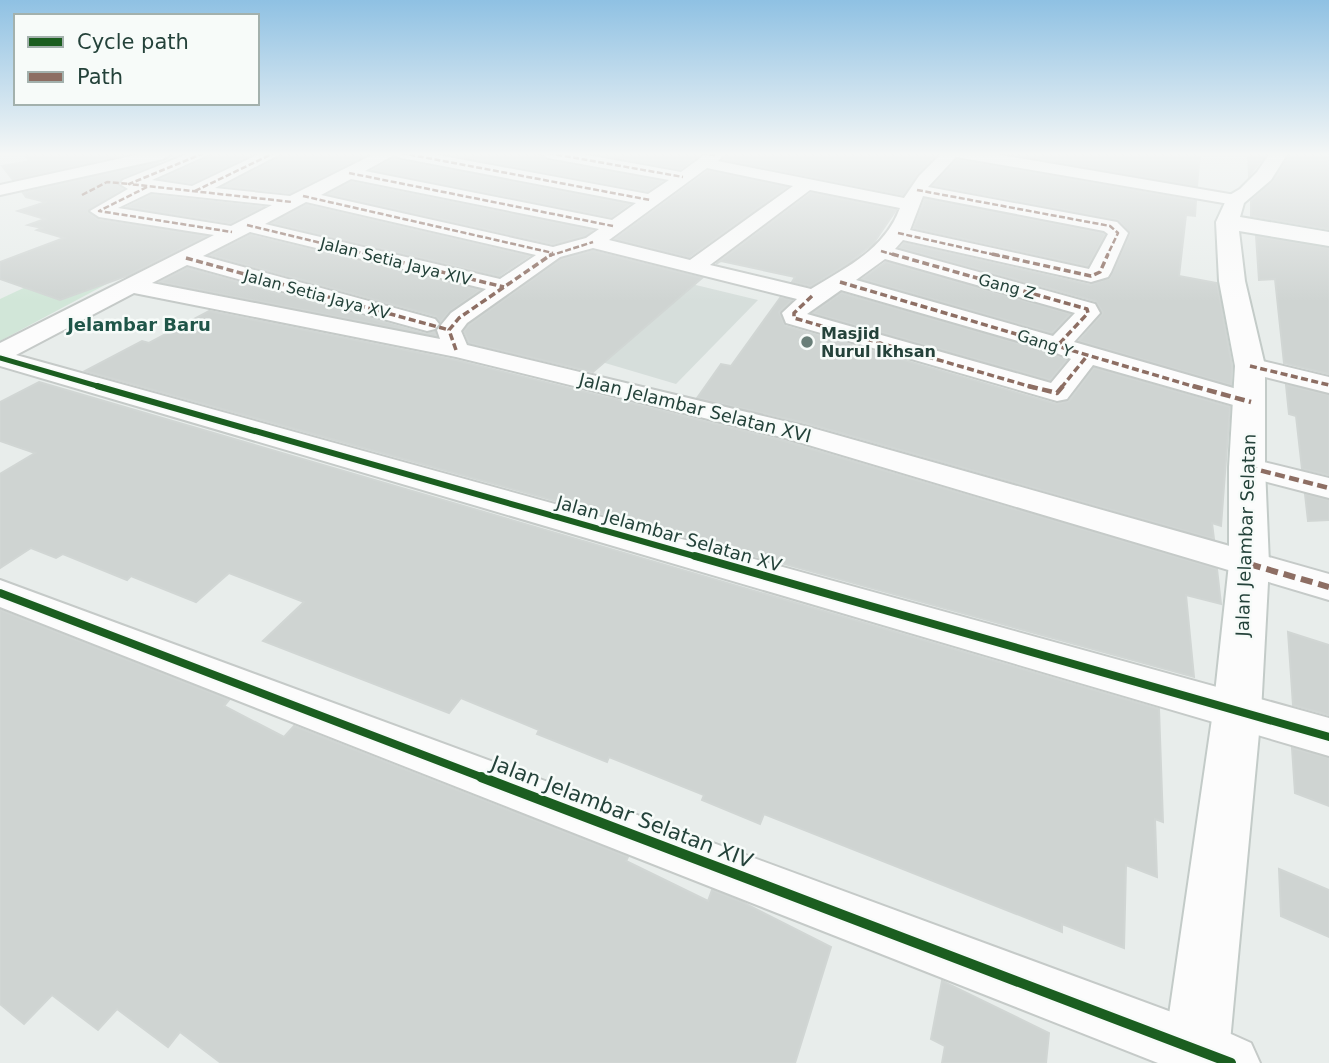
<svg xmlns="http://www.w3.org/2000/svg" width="1329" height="1063" viewBox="0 0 1329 1063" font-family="'DejaVu Sans',sans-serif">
<rect width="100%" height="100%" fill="#e8edeb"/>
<path fill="#d6dedb" d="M563,253L758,300L676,384L460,320Z"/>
<path fill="#d1e6d8" d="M94,255L146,263L0,341V299Z"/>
<g fill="#cfd4d2" stroke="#d1d6d4" stroke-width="2">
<path d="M22,153H132L13,180L2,166L30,161Z"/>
<path d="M214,153H255L192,183L161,179Z"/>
<path d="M284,153H370L290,193L224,186Z"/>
<path d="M442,153H537L548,161L662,181L647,191Z"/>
<path d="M591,153H702L680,169Z"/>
<path d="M729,153H938L917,174L903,195L723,159Z"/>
<path d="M1005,153H1200L1197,186Z"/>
<path d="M1248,153H1267L1249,176Z"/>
<path d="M1291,153H1329V229L1251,216V201L1273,181Z"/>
<path d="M394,158L401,161L629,204L611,217L373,170Z"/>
<path d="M957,160L1196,201L1195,216L1186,215L1179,276L1217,283L1232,366L1231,385L1079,341L1103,313L1096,301L900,248L904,243L1090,285L1110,278L1130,234L1119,220L933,185Z"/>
<path d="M159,162L122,178L117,184L123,189L88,212L99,220L206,236L129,275L60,300L0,279V262L64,238L37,230L42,228L28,225L45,219L18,211L46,202L26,197L23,193Z"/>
<path d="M708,171L787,187L689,257L615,239Z"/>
<path d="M351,182L592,230L585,236L553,244L328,194Z"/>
<path d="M811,193L896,210L873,244L850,262L811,286L792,282L795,277L721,261L716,264Z"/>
<path d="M151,195L263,207L231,223L127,207Z"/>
<path d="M925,199L1103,233L1105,235L1088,266L914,228Z"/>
<path d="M306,205L529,256L499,276L272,223Z"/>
<path d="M250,235L480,290L450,311L440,322L436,316L210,255Z"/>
<path d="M1256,236L1329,248V374L1284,363L1275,279L1259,280Z"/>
<path d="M593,251L702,278L593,372L469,343L464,331L469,325L561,259Z"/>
<path d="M886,262L1070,314L1052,333L862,279Z"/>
<path d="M187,268L426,334L435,332L436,336L160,282Z"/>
<path d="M841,293L1048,352L1067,360L1050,380L813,313Z"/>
<path d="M780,298L792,300L779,312L785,326L1056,404L1069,401L1094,368L1230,407L1221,526L1212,523L1214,539L806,423L697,398L721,364L731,366Z"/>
<path d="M209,311L455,360L784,441L1217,569L1221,604L1186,595L1194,677L85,371L142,341L149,343Z"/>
<path d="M39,382L1159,709L1163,822L1155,819L1157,877L1126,865L1124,948L1062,924V932L764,814L760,824L702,800L704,795L609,757L607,762L537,734L539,730L461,698L449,713L263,641L304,602L229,573L196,602L131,576L127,580L63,554L56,558L31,548L0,568V474L35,453L0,441V402Z"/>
<path d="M1286,385L1329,395V475L1302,469L1296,416L1289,414Z"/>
<path d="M1305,494L1329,500V520L1308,521Z"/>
<path d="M0,610L229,700L224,706L284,737L294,726L628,857L626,861L708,901L712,890L742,902L831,947L795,1063H221L180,1032L168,1047L117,1009L98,1030L52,995L24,1024L0,1004Z"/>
<path d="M1288,632L1329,645V715L1293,705Z"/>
<path d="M1292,748L1329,758V806L1295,793Z"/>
<path d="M1279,869L1329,890V937L1281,916Z"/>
<path d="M942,981L1049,1033L1046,1063H942L945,1046L931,1039Z"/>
</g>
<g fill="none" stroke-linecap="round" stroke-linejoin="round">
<g stroke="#c5cac8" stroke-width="4">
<g id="street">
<path d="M145,153L171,154L163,159L0,195V185Z"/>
<path d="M190,153H212L152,180L192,186L261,153H282L215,188L290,196L376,153H427L648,194L669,180L548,158L540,153H576L681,172L707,153H726L718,161L904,198L919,176L942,153H989L1241,196L1244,200L1241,204L1235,205L956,157L928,187L1117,222L1128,233L1111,272L1108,277L1091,282L903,240L895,249L1095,304L1100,313L1074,342L1261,396L1265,402L1261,408L1251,410L1093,365L1067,399L1057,401L786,323L782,313L797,299L593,248L560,257L467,323L461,331L467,345L805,426L1329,574V600L785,438L456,357L134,293L16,355L1329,718V756L0,366V343L214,235L99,217L90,211L128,189L120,184L123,180ZM394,155L401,158L636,203L612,220L365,171ZM707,168L793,186L690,260L609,240ZM351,179L599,229L586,238L553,247L321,195ZM810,190L900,208C885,249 847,267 811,289L710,265ZM151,192L272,205L231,226L118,208ZM923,196L1104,231L1108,234L1089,269L910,230ZM306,202L536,255L500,279L265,224ZM250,232L486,289L451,313L437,330L440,339L152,283L187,265L427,331L435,329L439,324L435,319L203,256ZM885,259L1075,313L1053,336L856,280ZM841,290L1049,350L1071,359L1051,383L807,314Z"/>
<path d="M1250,358L1329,377V393L1241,371L1237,366L1241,361Z"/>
<path d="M1247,458L1329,478V498L1236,474L1232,467L1236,460Z"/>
<path d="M0,580L1231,1034L1251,1043L1260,1063H1158L0,607Z"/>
</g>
</g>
<g stroke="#c3cbc8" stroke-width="4">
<path id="secondary" d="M1270,153H1288L1271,180L1244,203L1240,217L1329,232V246L1239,231L1245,281L1265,366V467L1269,564L1261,712L1228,1063H1162L1213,712L1229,564V467L1235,366L1219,281L1216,222L1228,196L1240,189L1257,172Z"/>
</g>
<use href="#street" fill="#fcfcfc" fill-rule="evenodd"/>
<use href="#secondary" fill="#fcfcfc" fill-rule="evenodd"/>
<g stroke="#8d6e63" stroke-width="2.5" stroke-dasharray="6 2.5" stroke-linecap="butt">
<path d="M204,153L129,184L292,202"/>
<path d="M401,153L650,200"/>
<path d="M548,153L683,177"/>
<path d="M701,153L715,155"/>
<path d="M349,173L613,226"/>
<path d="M147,187L99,211L232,232"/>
<path d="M917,190L1110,226L1118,233L1107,256"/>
<path d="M195,191L274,153"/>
<path d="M82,195L107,182L129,184"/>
<path d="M303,196L553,253"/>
<path d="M247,225L375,256"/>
<path d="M898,233L1000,256"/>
<path d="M881,251L898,256"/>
<path d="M549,256L593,242"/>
</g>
<g stroke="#8d6e63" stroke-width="3.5" stroke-dasharray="7 3.5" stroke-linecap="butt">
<path d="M367,254L504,287"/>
<path d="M892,254L1087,309L1088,313L1058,345"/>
<path d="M992,254L1091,276L1100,272L1108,254"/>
<path d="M186,258L449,330"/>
<path d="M840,282L1199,388"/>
<path d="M812,296L794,313V318L1035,388"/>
<path d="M456,350L449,330L459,318L552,254"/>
<path d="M1250,366L1329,385"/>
<path d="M1061,388L1087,356"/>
</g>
<g stroke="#8d6e63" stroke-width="4.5" stroke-dasharray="10 4.5" stroke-linecap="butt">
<path d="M1028,386L1057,393L1063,386"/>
<path d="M1193,386L1251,402"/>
<path d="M1247,467L1329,488"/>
</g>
<path stroke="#8d6e63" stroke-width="6" stroke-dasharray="12 6" stroke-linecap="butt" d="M1249,564L1329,587"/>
<g stroke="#f7fbf9" stroke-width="9">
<path id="cycleway-far3" d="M0,358L104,388"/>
</g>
<g stroke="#f7fbf9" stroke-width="10">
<path id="cycleway-far2" d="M97,386L701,558"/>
</g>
<g stroke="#f7fbf9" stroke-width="12">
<g id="cycleway-far1">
<path d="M695,556L1329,737"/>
<path d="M0,593L486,779"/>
</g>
</g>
<g stroke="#f7fbf9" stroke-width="15">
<path id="cycleway" d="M481,777L1231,1063"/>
</g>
<use href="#cycleway-far3" stroke="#1b5e20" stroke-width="5"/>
<use href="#cycleway-far2" stroke="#1b5e20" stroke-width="6"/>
<use href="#cycleway-far1" stroke="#1b5e20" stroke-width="8"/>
<use href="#cycleway" stroke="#1b5e20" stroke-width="10"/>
</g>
<linearGradient id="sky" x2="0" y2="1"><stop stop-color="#8fc1e3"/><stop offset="0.51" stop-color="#f5f7f6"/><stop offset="1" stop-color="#f5f7f6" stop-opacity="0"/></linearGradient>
<rect width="1329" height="302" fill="url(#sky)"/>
<circle fill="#697e78" stroke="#f7fbf9" stroke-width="2.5" cx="807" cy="342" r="7"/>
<g text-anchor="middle" stroke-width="5" stroke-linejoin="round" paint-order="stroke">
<g font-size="16" fill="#24423a" stroke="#f7fbf9">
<text transform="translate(396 261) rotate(14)" y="6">Jalan Setia Jaya XIV</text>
<text transform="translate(1007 286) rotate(15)" y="6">Gang Z</text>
<text transform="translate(317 294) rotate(15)" y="6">Jalan Setia Jaya XV</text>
<text transform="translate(1045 343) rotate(18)" y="6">Gang Y</text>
</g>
<g font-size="16" font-weight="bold" fill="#24423a" stroke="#f7fbf9" text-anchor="start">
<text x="821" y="339">Masjid<tspan x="821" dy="18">Nurul Ikhsan</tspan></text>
</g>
<g font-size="18" font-weight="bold" fill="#1f5548" stroke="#f7fbf9">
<text x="139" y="331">Jelambar Baru</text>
</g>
<g font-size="18" fill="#24423a" stroke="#f7fbf9">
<text transform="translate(695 408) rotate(14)" y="6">Jalan Jelambar Selatan XVI</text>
<text transform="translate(669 534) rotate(16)" y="6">Jalan Jelambar Selatan XV</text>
<text transform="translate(1246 535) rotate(-88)" y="6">Jalan Jelambar Selatan</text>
</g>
<g font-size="21" fill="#24423a" stroke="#f7fbf9">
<text transform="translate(622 812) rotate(21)" y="7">Jalan Jelambar Selatan XIV</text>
</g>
</g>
<rect x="14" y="14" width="245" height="91" fill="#f7fbf9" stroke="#a3b1ad" stroke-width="2"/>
<rect x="28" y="37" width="35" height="10" fill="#1b5e20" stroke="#a3b1ad" stroke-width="2"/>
<text x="77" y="49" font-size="21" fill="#24423a">Cycle path</text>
<rect x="28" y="72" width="35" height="10" fill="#8d6e63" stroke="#a3b1ad" stroke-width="2"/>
<text x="77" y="84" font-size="21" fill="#24423a">Path</text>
</svg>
